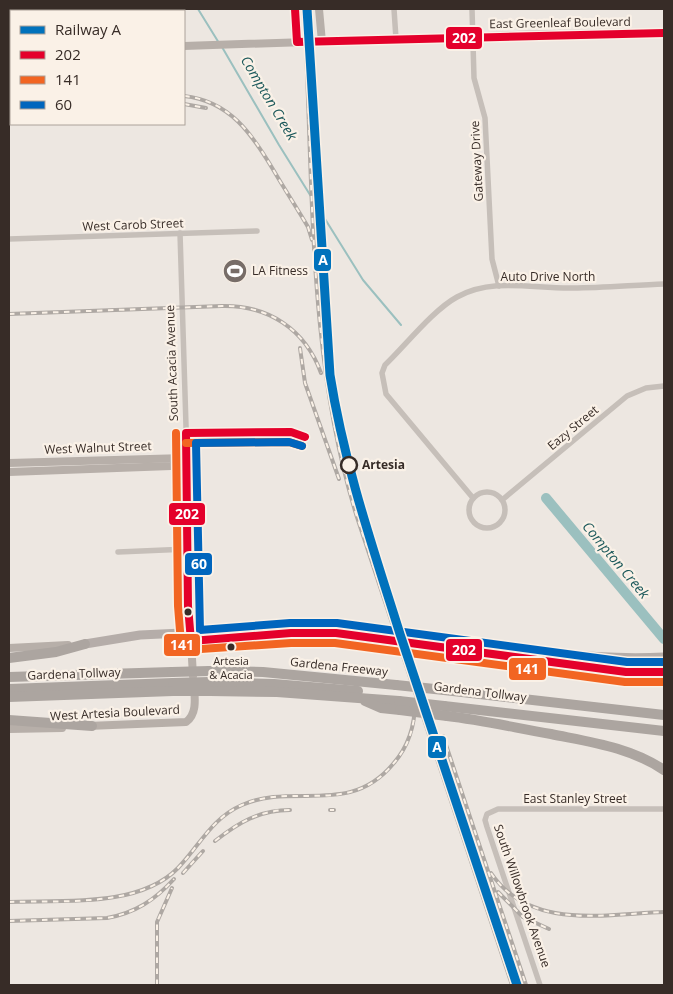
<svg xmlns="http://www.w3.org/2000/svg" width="673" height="994" viewBox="0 0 673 994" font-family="'Open Sans',sans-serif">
<rect width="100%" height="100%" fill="#ede7e1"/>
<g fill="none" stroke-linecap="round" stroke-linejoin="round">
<g stroke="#9bc0bf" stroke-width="2">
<path d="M198,9L219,43"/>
<path d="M222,47L279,145L363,280L401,325"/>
</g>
<path stroke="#9bc0bf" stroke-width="10" d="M546,498L664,639"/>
<g stroke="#c6bfb9" stroke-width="5.5">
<path d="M134,9V11"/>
<path d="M394,9L396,39"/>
<path d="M472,9L474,78L485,118L492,259L499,286"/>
<path d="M9,10L45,9"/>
<path d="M180,233L187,458"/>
<path d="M9,239L257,231"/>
<circle cx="487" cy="510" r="18"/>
<path d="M473,498L386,394L382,373L385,365C405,346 433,310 457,297C493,277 534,289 573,288C603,288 634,285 664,284"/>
<path d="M502,500L627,396L646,388L664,386"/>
<path d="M118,552L188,549"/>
<path d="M540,985L487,827L485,820L487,814L498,809H664"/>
</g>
<g stroke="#b7afa9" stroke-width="8">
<path d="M295,9L297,42"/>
<path d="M319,9L322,42"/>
<path d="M184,46L547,34L664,33"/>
<path d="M9,53H11"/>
<path d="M187,458L188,606L191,632"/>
<path d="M9,463L185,458"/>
<path d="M9,472L171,466L187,458"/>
<path d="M191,641L193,676"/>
<path d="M9,648L68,645"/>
<path d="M88,726L186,722C197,714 195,699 194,687"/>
<path d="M9,729L62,728"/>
</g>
<g stroke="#b5ada9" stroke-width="9">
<path d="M191,632V641L311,633L382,638"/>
<path d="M421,635C502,647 582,661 664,657"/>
<path d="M403,641L593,668L626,672H664"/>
<path d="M85,644L140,635L225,631L297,624H332L380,629"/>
</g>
<g stroke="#aca5a0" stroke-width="10">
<path d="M9,658L56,652L85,644"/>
<path d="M209,671L263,672L396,685"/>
<path d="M9,677L172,672"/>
<path d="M209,682L274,684L358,691"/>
<path d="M9,689L173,683"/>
<path d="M444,690L664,715"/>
<path d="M210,691L277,692L399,701"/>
<path d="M9,697L173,691"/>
<path d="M365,701L381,708L400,710"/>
<path d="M444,706L664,731"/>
<path d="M447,716C482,720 516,728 551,734C590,742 630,747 664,770"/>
<path d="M9,720L92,726"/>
</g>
<g stroke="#aea8a3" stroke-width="4">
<g id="rail">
<path d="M304,9C314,177 306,351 356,514L512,985"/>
<path d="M184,96C230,101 252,134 274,171C285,190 297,208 308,227L312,240"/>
<path d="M9,101H11"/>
<path d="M184,104L206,108"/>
<path d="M9,314L222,306C268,305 305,329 321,373"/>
<path d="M300,348L305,383L339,479"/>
<path d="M443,736L526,985"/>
<path d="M330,810H334"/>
<path d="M215,841C238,823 259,810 290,810"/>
<path d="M183,873L203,851"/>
<path d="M491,873C530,931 605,914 664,912"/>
<path d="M498,892L523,917L549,929"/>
<path d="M9,902C62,900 139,908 178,868C200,845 212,818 242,805C294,782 349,817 393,764C409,746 415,726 415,702"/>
<path d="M9,921L107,918C135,913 155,900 174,879"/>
<path d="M157,985V922L172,888"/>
</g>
</g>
<use href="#rail" stroke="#faf1e7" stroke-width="2" stroke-dasharray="5.5" stroke-linecap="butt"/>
<g stroke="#b5ada9" stroke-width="9">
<path d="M380,629L421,635"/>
<path d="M382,638L403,641"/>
</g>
<g stroke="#aca5a0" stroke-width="10">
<path d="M172,672L209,671"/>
<path d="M173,683L209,682"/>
<path d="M396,685L444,690"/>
<path d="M173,691H210"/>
<path d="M399,701L444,706"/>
<path d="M400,710L447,716"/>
</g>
<g stroke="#faf1e7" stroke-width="11">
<g id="bus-1">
<path d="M295,9L297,42L664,33"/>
<path d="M305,437L291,432L186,433L188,606L191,641L291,633H336L626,672H664"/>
</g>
</g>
<g stroke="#faf1e7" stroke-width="11">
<g id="bus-2">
<path d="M176,433L178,606L181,643L186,650L291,643H335L625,682H664"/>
<path d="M186,443L289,442L302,446"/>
</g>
</g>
<g stroke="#faf1e7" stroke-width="11">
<path id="bus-3" d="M302,446L289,442L196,443L200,630L290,623H337L627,662H664"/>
</g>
<use href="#bus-1" stroke="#e4002b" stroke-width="8"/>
<use href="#bus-2" stroke="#f26522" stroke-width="8"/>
<use href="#bus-3" stroke="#0065bd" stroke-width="8"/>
<g stroke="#faf1e7" stroke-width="12">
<path id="rail-1" d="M307,9L330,375C344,464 373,548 400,634C438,751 477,868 517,985"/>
</g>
<use href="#rail-1" stroke="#0072bc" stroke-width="9"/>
</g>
<defs>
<g id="stadium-disc" transform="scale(1.25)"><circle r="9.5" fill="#776d68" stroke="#faf1e7"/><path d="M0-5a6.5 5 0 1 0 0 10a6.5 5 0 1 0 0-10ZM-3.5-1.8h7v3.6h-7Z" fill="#fff"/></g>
</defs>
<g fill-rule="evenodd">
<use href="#stadium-disc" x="235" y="271"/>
</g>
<circle fill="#faf1e7" stroke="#372c27" stroke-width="2.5" cx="349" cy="465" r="8"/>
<g fill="#372c27" stroke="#faf1e7" stroke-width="2">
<circle cx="188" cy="612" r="4.5"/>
<circle cx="231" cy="647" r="4.5"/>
</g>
<g text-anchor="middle" stroke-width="4.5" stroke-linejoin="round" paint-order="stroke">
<g font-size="11" fill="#372c27" stroke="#faf1e7">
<text x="231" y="665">Artesia<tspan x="231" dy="14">&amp; Acacia</tspan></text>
</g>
<g font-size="12" fill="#372c27" stroke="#faf1e7">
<text transform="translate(560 23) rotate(-1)" y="4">East Greenleaf Boulevard</text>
<text transform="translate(477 161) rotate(-93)" y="4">Gateway Drive</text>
<text transform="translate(133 225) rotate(-2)" y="4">West Carob Street</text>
<text x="548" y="281">Auto Drive North</text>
<text transform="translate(172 363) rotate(-92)" y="4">South Acacia Avenue</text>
<text transform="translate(573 428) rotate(-40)" y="4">Eazy Street</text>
<text transform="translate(98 448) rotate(-2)" y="4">West Walnut Street</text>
<text transform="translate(339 667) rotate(6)" y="4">Gardena Freeway</text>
<text transform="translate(74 674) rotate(-2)" y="4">Gardena Tollway</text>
<text transform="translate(480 692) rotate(7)" y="4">Gardena Tollway</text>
<text transform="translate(115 713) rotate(-3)" y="4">West Artesia Boulevard</text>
<text x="575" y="803">East Stanley Street</text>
<text transform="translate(522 896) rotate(71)" y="4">South Willowbrook Avenue</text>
</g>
<g font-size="12" fill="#372c27" stroke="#faf1e7" text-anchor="start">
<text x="252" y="275">LA Fitness</text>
</g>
<g font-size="12" font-weight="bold" fill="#372c27" stroke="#faf1e7" text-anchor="start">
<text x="362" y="469">Artesia</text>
</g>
<g font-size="14" font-style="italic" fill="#1b585a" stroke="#faf1e7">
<text transform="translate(269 98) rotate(59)" y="5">Compton Creek</text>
<text transform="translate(616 560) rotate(50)" y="5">Compton Creek</text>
</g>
</g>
<g stroke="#faf1e7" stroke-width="2">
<rect x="445" y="26" width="38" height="24" rx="5" fill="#e4002b"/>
<rect x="313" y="248" width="19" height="24" rx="5" fill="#0072bc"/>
<rect x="168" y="502" width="38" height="24" rx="5" fill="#e4002b"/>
<rect x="184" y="552" width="29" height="24" rx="5" fill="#0065bd"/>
<rect x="163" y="633" width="38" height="24" rx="5" fill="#f26522"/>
<rect x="445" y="638" width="38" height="24" rx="5" fill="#e4002b"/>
<rect x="508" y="657" width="39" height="24" rx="5" fill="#f26522"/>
<rect x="427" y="735" width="20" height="24" rx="5" fill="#0072bc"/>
</g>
<g font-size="14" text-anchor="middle" font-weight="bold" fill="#fff">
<text x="464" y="43">202</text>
<text x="323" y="265">A</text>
<text x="187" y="519">202</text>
<text x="199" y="569">60</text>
<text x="182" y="650">141</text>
<text x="464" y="655">202</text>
<text x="527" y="674">141</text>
<text x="437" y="752">A</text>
</g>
<rect width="673" height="994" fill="none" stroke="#372c27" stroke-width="20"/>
<rect x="10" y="10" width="175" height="115" fill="#faf1e7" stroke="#aca29a"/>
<rect x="20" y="26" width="25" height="8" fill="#0072bc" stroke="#aca29a"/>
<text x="55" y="35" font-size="15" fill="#372c27">Railway A</text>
<rect x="20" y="51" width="25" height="8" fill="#e4002b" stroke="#aca29a"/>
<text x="55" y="60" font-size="15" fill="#372c27">202</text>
<rect x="20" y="76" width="25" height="8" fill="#f26522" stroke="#aca29a"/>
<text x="55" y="85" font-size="15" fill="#372c27">141</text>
<rect x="20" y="101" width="25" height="8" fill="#0065bd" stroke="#aca29a"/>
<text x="55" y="110" font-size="15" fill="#372c27">60</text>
</svg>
